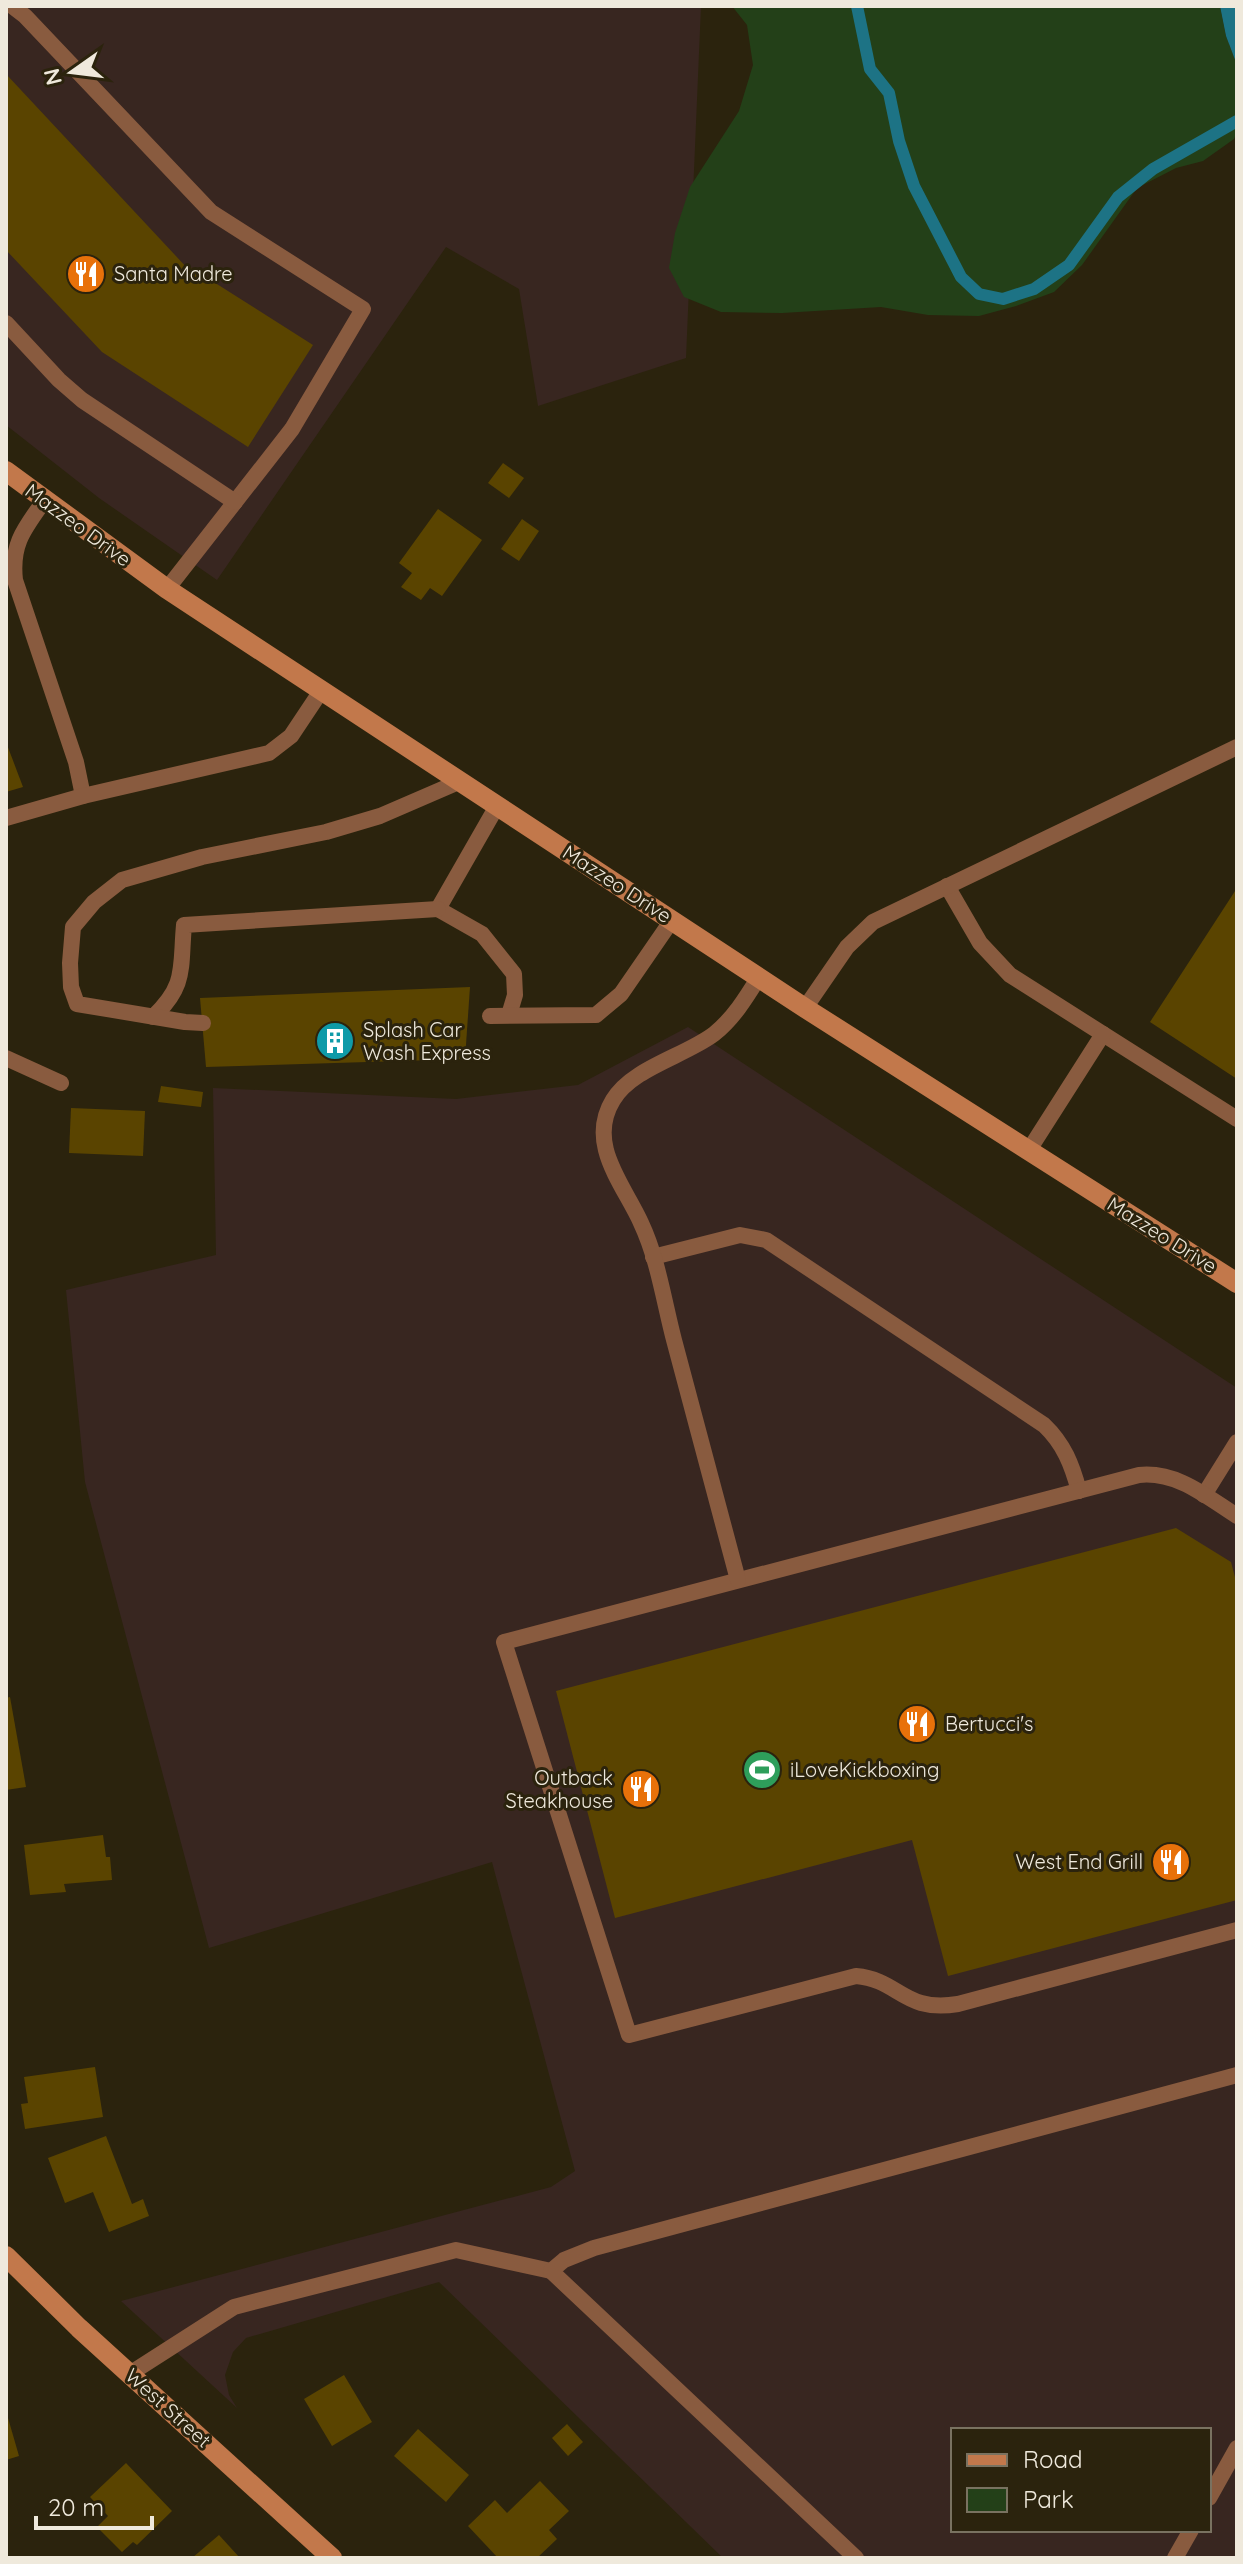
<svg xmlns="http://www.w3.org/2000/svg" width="1243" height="2564" viewBox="0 0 1243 2564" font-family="Quicksand,sans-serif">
<rect width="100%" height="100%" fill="#2b230d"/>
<g fill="#382620" fill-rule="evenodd">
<path d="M6,6H701L686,358L538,406L519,289L446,247L217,580L99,498L6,425Z"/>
<path d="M688,1027L1237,1388V2558H723L439,2282L246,2338L233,2352L225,2375L229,2395L237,2408L121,2301L551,2187L575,2171L492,1862L209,1948L85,1482L66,1290L216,1255L213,1088L456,1099L578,1085ZM953,2430H1209V2530H953Z"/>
</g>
<path fill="#234018" d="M732,6H1220L1226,36L1237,65V132L1234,139L1203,161L1176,168L1137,188L1082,265L1054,292L1016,306L979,316L928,315L881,307L782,313L721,312L684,297L669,268L675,233L690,187L739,111L753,65L747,25Z"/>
<path fill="#1d7385" d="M1220,6H1237V65L1226,36Z"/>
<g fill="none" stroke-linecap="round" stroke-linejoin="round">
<path stroke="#1d7385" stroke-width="12" d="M857,6L870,69L889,93L899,141L914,186L961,277L979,294L1003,299L1034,289L1069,265L1118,197L1153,169L1237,121"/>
</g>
<g fill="#5a4400">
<path d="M6,74L189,270L190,267L313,345L248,447L102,352L6,250Z"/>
<path d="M503,463L524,478L509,498L488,483Z"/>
<path d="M438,509L482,540L442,596L430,588L421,600L401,587L412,573L399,563Z"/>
<path d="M522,519L539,531L519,561L501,549Z"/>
<path d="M6,742L23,787L6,792Z"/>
<path d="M1237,888V1079L1150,1022Z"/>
<path d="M470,987L465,1059L206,1067L200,998Z"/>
<path d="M161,1086L203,1092L201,1107L158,1102Z"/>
<path d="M71,1108L145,1111L143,1156L69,1153Z"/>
<path d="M1176,1528L1231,1562L1237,1585V1900L948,1976L912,1840L615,1918L556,1691Z"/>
<path d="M10,1697L26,1787L6,1790V1698Z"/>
<path d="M103,1835L106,1857H110L112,1880L64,1884L66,1892L30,1895L24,1845Z"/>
<path d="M95,2067L103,2117L25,2129L21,2104L28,2103L24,2077Z"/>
<path d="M106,2136L132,2204L143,2199L149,2216L109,2232L93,2192L65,2203L48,2158Z"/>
<path d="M344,2375L372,2422L332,2446L304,2399Z"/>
<path d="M6,2411L19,2456L6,2460Z"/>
<path d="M567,2424L583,2442L568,2456L552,2438Z"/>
<path d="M418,2429L469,2475L446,2502L394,2456Z"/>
<path d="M126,2463L172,2511L137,2545L133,2542L122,2552L97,2527L108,2516L90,2497Z"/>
<path d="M540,2481L569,2511L549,2530L557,2539L537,2558H498L468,2526L495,2500L507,2513Z"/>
<path d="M219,2535L240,2558H192Z"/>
</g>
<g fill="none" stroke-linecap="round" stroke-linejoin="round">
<g stroke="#895b3f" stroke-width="16">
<path d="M12,6L25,16L211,212L363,309L292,429L167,589"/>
<path d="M6,323L59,380L82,400L235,502"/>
<path d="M44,501C24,529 11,544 15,580L76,762L83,796"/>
<path d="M497,806L438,909L482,934L514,974L515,995L509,1015"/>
<path d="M6,818L83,796L269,753L291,736L321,691"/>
<path d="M947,886L980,943L1010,975L1237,1119"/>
<path d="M805,1008L847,947L873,922L1237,747"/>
<path d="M490,1016L596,1015L621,994L672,920"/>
<path d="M153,1017C187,985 180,968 184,925L438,909"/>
<path d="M203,1023L185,1022L77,1004L71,987L70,963L73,927L94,902L122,880L202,857L326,832L380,816L461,781"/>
<path d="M6,1058L61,1083"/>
<path d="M1029,1150L1103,1034"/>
<path d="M653,1257L740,1235L766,1240L1044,1425C1064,1444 1072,1465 1079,1491"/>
<path d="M1204,1495L1237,1442"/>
<path d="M1237,1516C1207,1497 1177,1471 1139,1475L504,1642L629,2035L856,1976C900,1980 903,2013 958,2004L1237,1930"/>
<path d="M738,1580C716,1500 695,1420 674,1340C664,1302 658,1259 641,1223C624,1185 586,1144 613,1100C632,1068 685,1056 714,1034C733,1019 746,998 759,977"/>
<path d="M131,2373L234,2307L456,2250L551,2271"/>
<path d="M1209,2498L1237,2448"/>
<path d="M856,2558L551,2271L564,2260L594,2248L1237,2075"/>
<path d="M1175,2558L1191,2530"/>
</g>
<g stroke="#c2784b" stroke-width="20">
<path d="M6,471L167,589L805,1008L1237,1283"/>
<path d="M6,2256L79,2328L332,2558"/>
</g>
</g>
<defs>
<g id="restaurant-disc" transform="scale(2)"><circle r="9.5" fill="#e8710a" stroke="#2b230d"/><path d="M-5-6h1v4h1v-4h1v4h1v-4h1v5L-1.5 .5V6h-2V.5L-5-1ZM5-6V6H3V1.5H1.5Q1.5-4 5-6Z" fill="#fff"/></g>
<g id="building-disc" transform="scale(2)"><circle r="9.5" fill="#0f9aa8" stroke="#2b230d"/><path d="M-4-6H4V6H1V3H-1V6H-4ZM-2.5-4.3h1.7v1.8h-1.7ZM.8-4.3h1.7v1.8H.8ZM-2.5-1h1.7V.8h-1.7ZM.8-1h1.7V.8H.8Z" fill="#fff"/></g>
<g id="stadium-disc" transform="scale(2)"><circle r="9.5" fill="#2e9e5b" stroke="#2b230d"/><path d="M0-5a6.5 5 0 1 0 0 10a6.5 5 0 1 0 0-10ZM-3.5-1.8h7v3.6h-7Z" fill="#fff"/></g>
</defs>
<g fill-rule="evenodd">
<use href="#restaurant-disc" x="86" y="274"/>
<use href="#building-disc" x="335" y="1041"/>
<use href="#restaurant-disc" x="917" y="1724"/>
<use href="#stadium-disc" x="762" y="1770"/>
<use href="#restaurant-disc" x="641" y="1789"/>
<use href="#restaurant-disc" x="1171" y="1862"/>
</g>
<g text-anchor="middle" stroke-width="6" stroke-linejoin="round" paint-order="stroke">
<g font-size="20" fill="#efe9dc" stroke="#2b230d" text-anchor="start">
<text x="114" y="281">Santa Madre</text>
<text x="363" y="1037">Splash Car<tspan x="363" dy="23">Wash Express</tspan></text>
<text x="945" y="1731">Bertucci's</text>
<text x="790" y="1777">iLoveKickboxing</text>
<text x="613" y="1785" text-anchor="end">Outback<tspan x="613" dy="23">Steakhouse</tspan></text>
<text x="1143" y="1869" text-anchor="end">West End Grill</text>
</g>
<g font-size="20" fill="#efe9dc" stroke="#2b230d">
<text transform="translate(78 525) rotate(36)" y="7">Mazzeo Drive</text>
<text transform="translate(617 884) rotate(33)" y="7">Mazzeo Drive</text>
<text transform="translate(1162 1235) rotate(32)" y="7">Mazzeo Drive</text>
<text transform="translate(168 2408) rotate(42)" y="7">West Street</text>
</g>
</g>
<rect width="1243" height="2564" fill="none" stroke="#efe9dc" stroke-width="16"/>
<rect x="951" y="2428" width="260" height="104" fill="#2b230d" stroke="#797260" stroke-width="2"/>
<rect x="967" y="2454" width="40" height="12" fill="#c2784b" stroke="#797260" stroke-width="2"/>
<text x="1023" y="2468" font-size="24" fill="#efe9dc">Road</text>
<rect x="967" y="2488" width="40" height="24" fill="#234018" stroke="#797260" stroke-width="2"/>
<text x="1023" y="2508" font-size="24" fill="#efe9dc">Park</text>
<g transform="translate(72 72) rotate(256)" stroke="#2b230d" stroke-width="6" paint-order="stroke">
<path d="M0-6L14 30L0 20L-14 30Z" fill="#efe9dc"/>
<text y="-12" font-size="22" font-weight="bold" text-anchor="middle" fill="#efe9dc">N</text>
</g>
<path d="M36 2516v12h116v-12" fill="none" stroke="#efe9dc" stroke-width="4"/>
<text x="48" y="2516" font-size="24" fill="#efe9dc" stroke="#2b230d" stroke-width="6" paint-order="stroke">20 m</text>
</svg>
